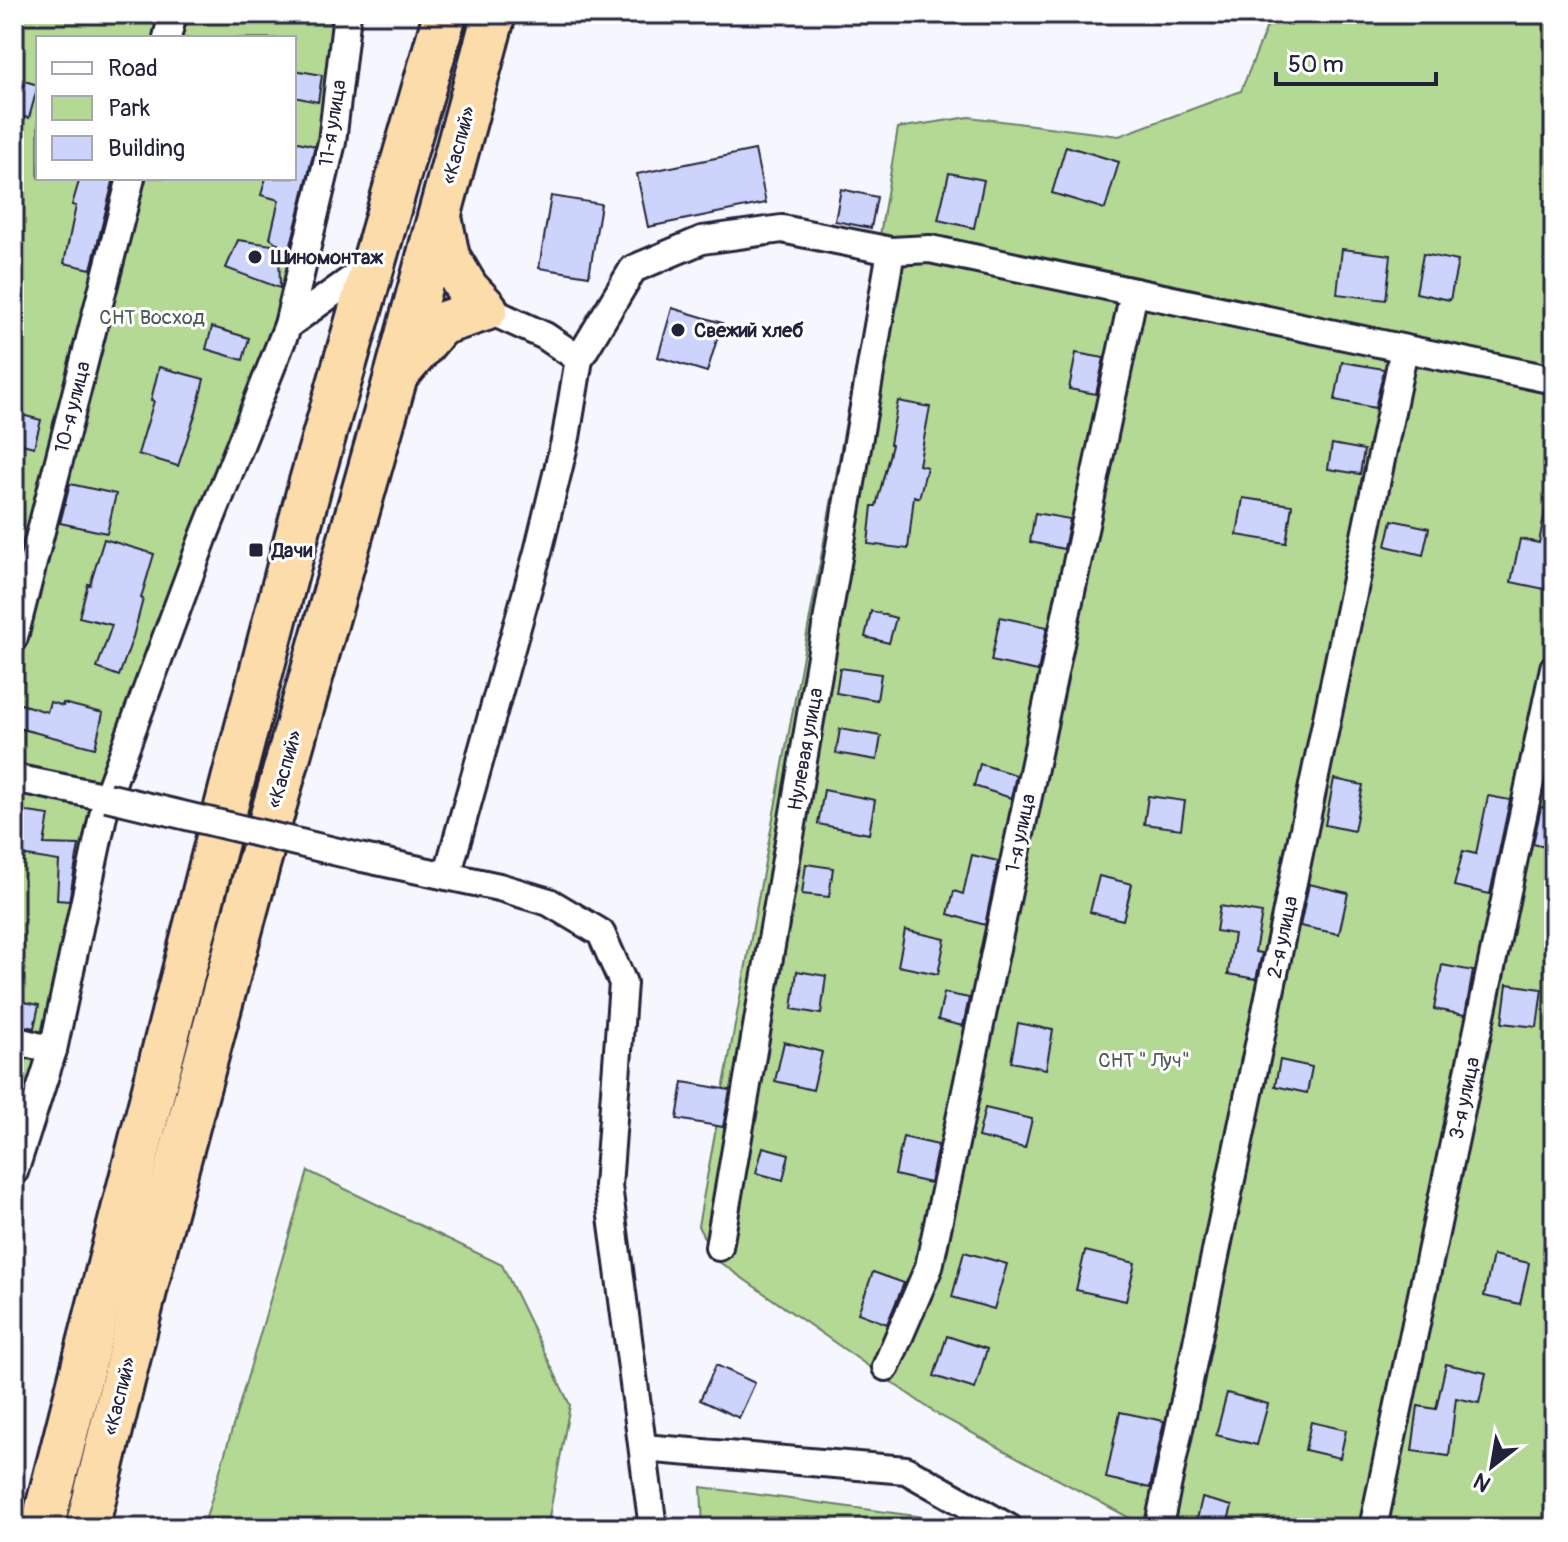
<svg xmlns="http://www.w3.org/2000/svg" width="1568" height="1542" viewBox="0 0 1568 1542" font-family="Pangolin,sans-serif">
<rect width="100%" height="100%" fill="#f5f6fe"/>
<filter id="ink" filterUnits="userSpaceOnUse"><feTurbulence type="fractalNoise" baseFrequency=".0125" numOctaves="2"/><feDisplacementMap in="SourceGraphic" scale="16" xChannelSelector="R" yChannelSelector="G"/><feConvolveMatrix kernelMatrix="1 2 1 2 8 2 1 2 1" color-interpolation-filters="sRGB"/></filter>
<g filter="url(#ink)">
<g fill="#b3d994" stroke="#6a7e68" stroke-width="2" fill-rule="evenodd">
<path d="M14,14H358L341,137L119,770L62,1041L14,1202ZM38,38H294V178H38Z"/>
<path d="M1272,14H1549L1554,17V1528H1148L937,1414L715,1259L698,1226L877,253L898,128L969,117L1119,136L1241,91Z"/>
<path d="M308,1171L502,1265L570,1405L547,1528H203Z"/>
<path d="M701,1487L923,1517L944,1528H703Z"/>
</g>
<g fill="#cdd4fc" stroke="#22223b" stroke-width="2">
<path d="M294,70L322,75L318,102L294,97Z"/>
<path d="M14,78L38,85L29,118L14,115Z"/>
<path d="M294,141L315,146L289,253L270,238L279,200L261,195L266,178H294Z"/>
<path d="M1066,146L1119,162L1105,209L1052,193Z"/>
<path d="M755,150L766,203L648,227L637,174Z"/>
<path d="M949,173L984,180L974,228L938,220Z"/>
<path d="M80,178H114L91,269L64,263L76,206L72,205Z"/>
<path d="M841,189L877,197L871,228L835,221Z"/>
<path d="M551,196L601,204L589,276L539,268Z"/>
<path d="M238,240L279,246L280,288L226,268Z"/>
<path d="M1342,249L1391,255L1386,300L1337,294Z"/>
<path d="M1423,254L1458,261L1450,300L1416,293Z"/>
<path d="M672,308L722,323L707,372L658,357Z"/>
<path d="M212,327L249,338L243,360L206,349Z"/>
<path d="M1076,353L1104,358L1096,394L1069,389Z"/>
<path d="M1342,362L1384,369L1375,408L1335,400Z"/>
<path d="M159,367L204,379L196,412L178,466L138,454L154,401L151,400Z"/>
<path d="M898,401L930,407L919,465L927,467L919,498L914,496L908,549L868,544L872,506H876L892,445L890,444Z"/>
<path d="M14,413L41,420L34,447L14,442Z"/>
<path d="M1332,444L1364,450L1360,474L1328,469Z"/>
<path d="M70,484L116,494L107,533L60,523Z"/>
<path d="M1243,498L1292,505L1286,543L1237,535Z"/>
<path d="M1545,511H1554V591L1511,582L1520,539L1539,543Z"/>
<path d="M1035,513L1070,519L1064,549L1030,542Z"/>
<path d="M1392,520L1429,528L1423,555L1386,546Z"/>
<path d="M104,539L154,554L141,598L143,599L133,637L119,676L97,668L112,625L79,617L88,584L90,585Z"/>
<path d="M871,611L896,618L889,643L865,637Z"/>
<path d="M1000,617L1047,627L1038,671L991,661Z"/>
<path d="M840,668L881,674L877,700L836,693Z"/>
<path d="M14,702L47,712L50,702L63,706V703L103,713L95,748L14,727Z"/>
<path d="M840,729L881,736L877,760L836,753Z"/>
<path d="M980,764L1016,775L1011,798L974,786Z"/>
<path d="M1334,779L1363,785L1354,831L1325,825Z"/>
<path d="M824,790L875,800L869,834L818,824Z"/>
<path d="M1148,796L1185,801L1181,829L1144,824Z"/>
<path d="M1488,796L1510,800L1490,894L1454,886L1463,851L1476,854Z"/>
<path d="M1541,807L1554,810V849L1533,844Z"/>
<path d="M14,810L49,815L44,844L79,845L69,901L57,900L59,861L14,854Z"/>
<path d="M972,855L998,861L985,925L948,914L954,891L963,894Z"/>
<path d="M806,864L833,868L829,897L802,894Z"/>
<path d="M1099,876L1132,884L1123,920L1090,912Z"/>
<path d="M1309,884L1348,893L1339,934L1300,926Z"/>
<path d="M1220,906L1262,913L1255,952L1262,953L1256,979L1228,974L1234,934L1216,931Z"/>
<path d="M905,930L945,939L938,974L898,966Z"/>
<path d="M1442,965L1473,971L1465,1015L1434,1009Z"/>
<path d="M797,971L826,976L821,1014L792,1009Z"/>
<path d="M1507,984L1542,989L1537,1027L1502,1023Z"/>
<path d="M944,993L969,998L963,1026L938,1020Z"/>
<path d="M14,1000L39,1005L34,1028L14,1024Z"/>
<path d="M1018,1023L1053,1030L1046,1069L1011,1062Z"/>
<path d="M784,1042L822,1052L813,1090L775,1081Z"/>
<path d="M14,1057L26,1060L21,1083L14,1082Z"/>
<path d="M1280,1060L1312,1067L1307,1093L1275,1086Z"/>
<path d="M683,1082L730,1090L723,1127L677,1119Z"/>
<path d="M985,1108L1032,1119L1025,1148L978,1137Z"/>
<path d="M903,1137L938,1145L930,1183L895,1175Z"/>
<path d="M763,1147L789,1154L783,1180L756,1173Z"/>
<path d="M1085,1251L1135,1263L1126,1301L1076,1290Z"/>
<path d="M964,1252L1007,1264L994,1309L952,1297Z"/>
<path d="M1493,1255L1529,1263L1520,1304L1484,1296Z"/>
<path d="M873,1272L904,1283L887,1324L858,1313Z"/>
<path d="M947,1336L987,1349L975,1389L934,1376Z"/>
<path d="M1446,1364L1486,1373L1479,1403L1456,1398L1449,1456L1412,1451L1418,1406L1436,1409Z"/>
<path d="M716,1365L755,1383L739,1418L700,1400Z"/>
<path d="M1227,1393L1268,1404L1257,1445L1216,1435Z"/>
<path d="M1120,1412L1164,1421L1150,1488L1106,1478Z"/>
<path d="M1311,1422L1346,1430L1340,1458L1305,1450Z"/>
<path d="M1202,1498L1232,1506L1226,1528H1195Z"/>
</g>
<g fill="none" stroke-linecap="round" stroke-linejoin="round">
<g stroke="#22223b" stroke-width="32">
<g id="minor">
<path d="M167,38L173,14"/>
<path d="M486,309L545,336L579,359L633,269L702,240L782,229L891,251L930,249L1554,380"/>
<path d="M288,325L373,264"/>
<path d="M14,637L131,178"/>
<path d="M14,778L107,797"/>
<path d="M363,858L447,876L538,552L566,437L579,359"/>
<path d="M447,876L499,887L549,902L601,933L623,983L608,1186L653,1528"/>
<path d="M14,1040L53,1050"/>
<path d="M14,1172L53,1050L107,797L204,536L288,325L332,142L347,14"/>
<path d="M719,1247L891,251"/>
<path d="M886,1367L929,1267L1134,292"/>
<path d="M643,1448L906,1470L1009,1528"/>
<path d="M1159,1525L1404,349"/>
<path d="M1373,1528L1554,668"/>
</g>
</g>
<g stroke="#22223b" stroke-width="48">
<g id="trunk">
<path d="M402,369L440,324L486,309L467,289L448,257L440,217"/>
<path d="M42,1528L213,857L310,485L445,14"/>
<path d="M87,1528L156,1246L258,865L396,376L494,14"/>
</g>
</g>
<use href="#minor" stroke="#fff" stroke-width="26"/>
<use href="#trunk" stroke="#fddcac" stroke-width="42"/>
<g stroke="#22223b" stroke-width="32" stroke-linecap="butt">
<path id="minor-bridge" d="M107,797L363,858"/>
</g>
<use href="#minor-bridge" stroke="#fff" stroke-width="26"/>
</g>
</g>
<g fill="#22223b" stroke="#fff" stroke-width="3">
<circle cx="255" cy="257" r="8"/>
<circle cx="678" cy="330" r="8"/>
<rect x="248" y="542" width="16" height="16" rx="4"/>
</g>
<g text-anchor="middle" stroke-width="6" stroke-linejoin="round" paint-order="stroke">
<g font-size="20" fill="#22223b" stroke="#fff">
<text transform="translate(332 123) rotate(-81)" y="7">11-я улица</text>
<text transform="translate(458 145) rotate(-75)" y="7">«Каспий»</text>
<text transform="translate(72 407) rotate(-76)" y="7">10-я улица</text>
<text transform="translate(805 749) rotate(-80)" y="7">Нулевая улица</text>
<text transform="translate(284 769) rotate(-74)" y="7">«Каспий»</text>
<text transform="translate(1020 833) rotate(-78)" y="7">1-я улица</text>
<text transform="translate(1282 937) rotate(-78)" y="7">2-я улица</text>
<text transform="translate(1464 1098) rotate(-78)" y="7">3-я улица</text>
<text transform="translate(119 1396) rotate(-76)" y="7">«Каспий»</text>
</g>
<g font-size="20" font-weight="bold" fill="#22223b" stroke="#fff" text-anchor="start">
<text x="271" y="264">Шиномонтаж</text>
<text x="694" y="337">Свежий хлеб</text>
<text x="272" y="557">Дачи</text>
</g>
<g font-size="20" fill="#4e5956" stroke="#fff">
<text x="152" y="324">СНТ Восход</text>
<text x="1144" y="1067">СНТ " Луч"</text>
</g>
</g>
<rect width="1568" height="1542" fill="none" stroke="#fff" stroke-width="48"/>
<rect x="24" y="24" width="1520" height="1494" fill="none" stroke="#22223b" stroke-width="3" filter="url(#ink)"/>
<rect x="36" y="36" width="260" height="144" fill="#ffffff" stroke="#a7a7b1" stroke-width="2"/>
<rect x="52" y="62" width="40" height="12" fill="#ffffff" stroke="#a7a7b1" stroke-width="2"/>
<text x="108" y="76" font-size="24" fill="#22223b">Road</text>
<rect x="52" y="96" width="40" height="24" fill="#b3d994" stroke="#a7a7b1" stroke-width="2"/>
<text x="108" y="116" font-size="24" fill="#22223b">Park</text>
<rect x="52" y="136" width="40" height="24" fill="#cdd4fc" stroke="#a7a7b1" stroke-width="2"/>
<text x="108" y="156" font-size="24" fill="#22223b">Building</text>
<g transform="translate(1492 1466) rotate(211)" stroke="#ffffff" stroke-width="6" paint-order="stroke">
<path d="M0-6L14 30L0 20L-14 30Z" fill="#22223b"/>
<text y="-12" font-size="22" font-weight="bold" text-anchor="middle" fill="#22223b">N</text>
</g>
<path d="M1276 72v12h160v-12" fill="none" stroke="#22223b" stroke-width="4"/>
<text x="1288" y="72" font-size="24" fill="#22223b" stroke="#ffffff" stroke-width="6" paint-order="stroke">50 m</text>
</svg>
